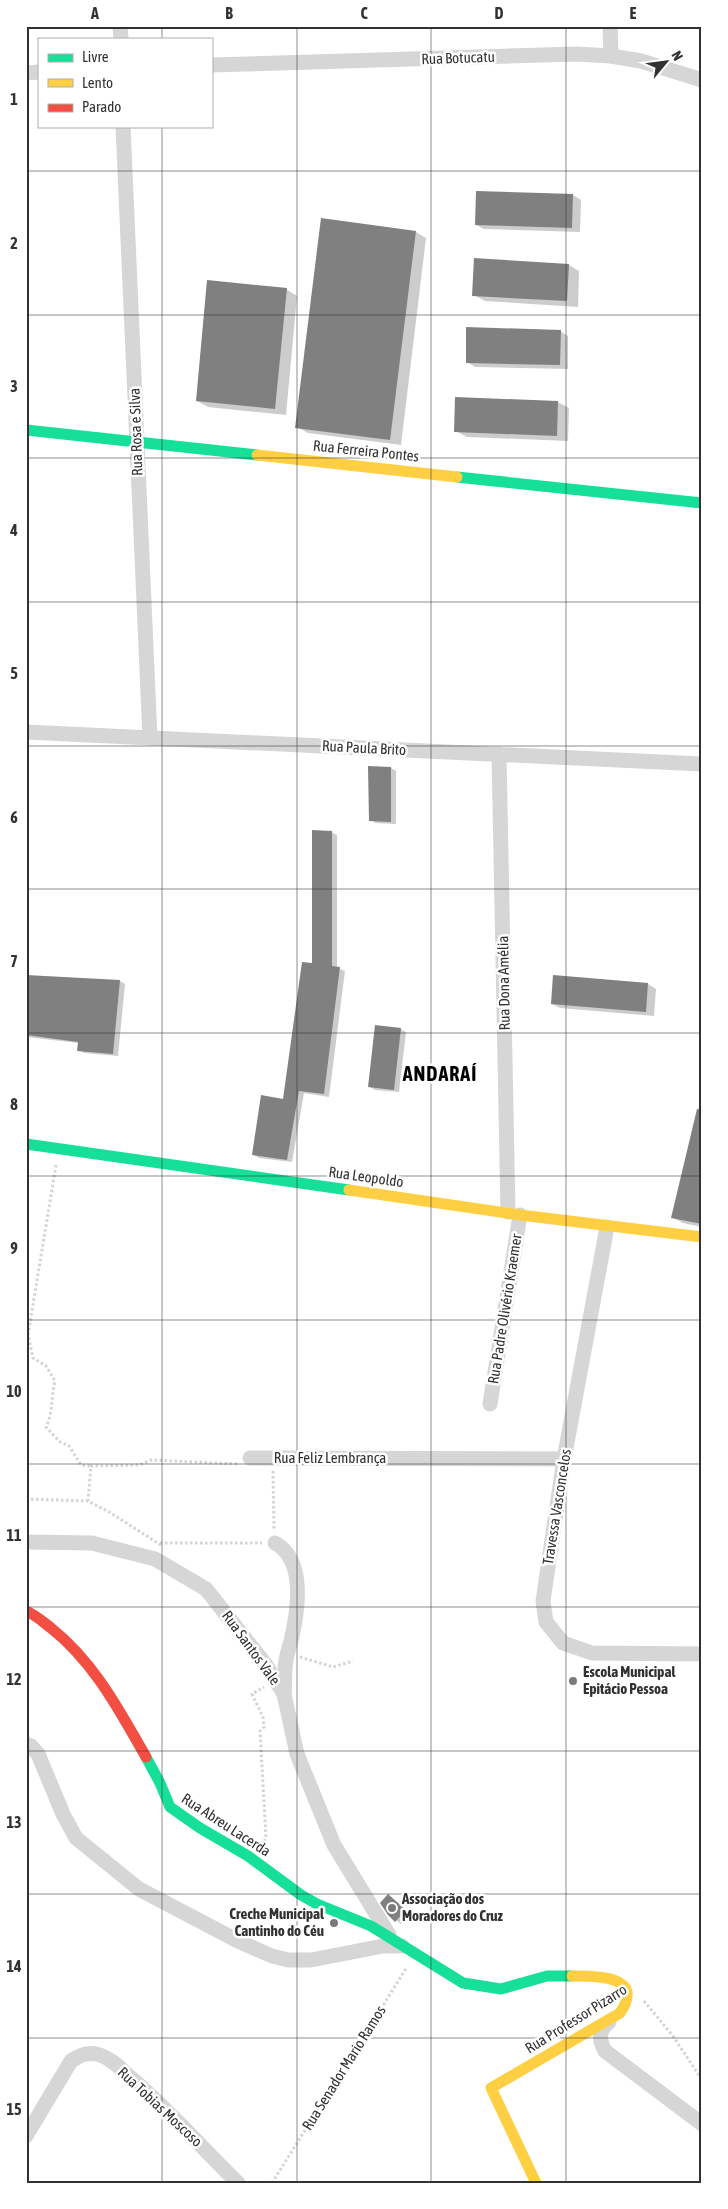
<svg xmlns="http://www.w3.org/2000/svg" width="728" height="2209" viewBox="0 0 728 2209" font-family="'Asap Condensed',sans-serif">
<rect width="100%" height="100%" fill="#fff"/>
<g fill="#0003">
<path d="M573,195L581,200L580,232L484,229L476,225Z"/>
<path d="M416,232L426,238L401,445L308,433L297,427Z"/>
<path d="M569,265L579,271L578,307L485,301L474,295Z"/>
<path d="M286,289L297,296L286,415L208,407L197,401Z"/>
<path d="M560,331L568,336V369L475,367L467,362Z"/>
<path d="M558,402L569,408L568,441L467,437L456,431Z"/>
<path d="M391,768L396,771V824L376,823L370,820Z"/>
<path d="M331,832L337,835V968L345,971L329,1097L304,1093L292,1162L259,1158L254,1155L285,1100L313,964Z"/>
<path d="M26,976L120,981L125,984L118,1056L84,1053L79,1050V1043L26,1037Z"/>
<path d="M648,984L656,989L654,1016L560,1008L552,1004Z"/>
<path d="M400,1029L406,1032L399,1092L375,1090L370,1087Z"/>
<path d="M702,1094V1227L683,1223L672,1217Z"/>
<path d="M388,1895L411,1914L401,1924L389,1914Z"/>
</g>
<g fill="#808080">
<path d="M476,191L573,194L572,228L475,225Z"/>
<path d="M321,218L416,231L390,440L295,428Z"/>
<path d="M474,258L569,264L567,301L472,296Z"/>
<path d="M207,280L287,288L275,409L196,401Z"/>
<path d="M466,327L561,330L560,365L466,363Z"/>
<path d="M455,397L558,401L557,436L454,432Z"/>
<path d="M368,766L391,767V822L369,821Z"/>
<path d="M312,830L332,831V966L340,967L324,1094L299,1091L287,1160L252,1155L261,1095L283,1099L302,962L312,963Z"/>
<path d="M26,975L120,980L113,1054L77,1051L78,1042L26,1035Z"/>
<path d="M553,975L648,983L646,1012L551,1004Z"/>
<path d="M375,1025L401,1028L394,1090L368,1087Z"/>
<path d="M697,1109L702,1110V1224L671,1218Z"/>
<path d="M388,1894L406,1910L395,1922L388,1915L380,1903Z"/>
</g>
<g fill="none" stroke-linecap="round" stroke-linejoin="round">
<g stroke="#d4d4d4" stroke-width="3" stroke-dasharray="2.5 2.5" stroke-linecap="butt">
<path d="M56,1165L28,1335L33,1358L46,1366L55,1381C51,1397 53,1413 46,1427L60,1442L69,1446L81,1465L91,1466"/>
<path d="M273,1471L274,1530"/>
<path d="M26,1499L88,1501"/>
<path d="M160,1543H262"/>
<path d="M161,1545L109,1512L88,1501L91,1466L139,1465L151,1460L238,1464"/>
<path d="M300,1657L333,1667L353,1661"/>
<path d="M262,1846L266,1838L260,1731L264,1727L263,1717L252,1694L264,1687"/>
<path d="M644,2001L673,2036L702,2080"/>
<path d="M272,2183L407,1967"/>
</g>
<g stroke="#d6d6d6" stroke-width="15">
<path d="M120,26L121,39"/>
<path d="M610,26L611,56"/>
<path d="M211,65L576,54L611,56L641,61L702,80"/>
<path d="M26,73L39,72"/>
<path d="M123,126L150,738"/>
<path d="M26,732L702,764"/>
<path d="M499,754L508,1212"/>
<path d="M607,1227L564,1459L543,1601L546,1622L563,1643L592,1653L702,1654"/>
<path d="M490,1404L520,1215"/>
<path d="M250,1458L564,1459"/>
<path d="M26,1542L92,1543L155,1559L206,1589L266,1665L284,1694L297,1754L334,1845L389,1935"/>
<path d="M275,1543C306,1560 298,1611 291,1641C289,1648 287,1654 286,1660C284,1671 285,1683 284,1694"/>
<path d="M26,1744L31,1746L38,1754L63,1814L76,1838L139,1889L240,1942L272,1956L288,1960H311L383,1946H402"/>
<path d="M609,2022C598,2030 599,2040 605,2051L702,2124"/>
<path d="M26,2136L71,2061C80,2055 89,2051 100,2055C112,2059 121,2069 130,2077C169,2110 202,2148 238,2183"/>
</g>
<g stroke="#16e098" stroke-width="11">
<path d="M26,430L257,455"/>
<path d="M457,477L702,503"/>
<path d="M26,1144L349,1190"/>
<path d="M146,1757L160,1783L170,1807L200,1828L248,1856L301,1895L317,1904L371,1926L463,1983L501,1989L547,1976H572"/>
</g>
<g stroke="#ffcf43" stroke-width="11">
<path d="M257,455L457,477"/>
<path d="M349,1190L520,1215L702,1237"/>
<path d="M536,2183L491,2088L620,2013C646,1975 595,1976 572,1976"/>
</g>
<path stroke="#f24e42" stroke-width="11" d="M26,1611C36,1615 43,1622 51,1628C94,1662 119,1710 146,1757"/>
</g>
<path fill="none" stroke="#323232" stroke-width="1" stroke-opacity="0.55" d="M162,26V39M297,26V2183M431,26V2183M566,26V2183M162,126V2183M26,171H702M26,315H702M26,458H702M26,602H702M26,746H702M26,889H702M26,1033H702M26,1176H702M26,1320H702M26,1464H702M26,1607H702M26,1751H702M26,1894H702M26,2038H702"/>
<g fill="#7a7a7a" stroke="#fff" stroke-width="2">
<circle cx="573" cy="1681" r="5"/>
<circle cx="392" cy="1908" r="5"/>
<circle cx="334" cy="1923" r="5"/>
</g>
<g text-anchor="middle" stroke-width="5" stroke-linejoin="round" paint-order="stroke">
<g font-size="15" fill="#323232" stroke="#fff">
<text transform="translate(458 58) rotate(-2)" y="5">Rua Botucatu</text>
<text transform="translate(136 432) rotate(-92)" y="5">Rua Rosa e Silva</text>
<text transform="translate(366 451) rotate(6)" y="5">Rua Ferreira Pontes</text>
<text transform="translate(364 748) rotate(3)" y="5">Rua Paula Brito</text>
<text transform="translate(504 983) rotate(-91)" y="5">Rua Dona Amélia</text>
<text transform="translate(366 1177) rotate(8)" y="5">Rua Leopoldo</text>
<text transform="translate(505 1309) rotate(-81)" y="5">Rua Padre Olivério Kraemer</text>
<text x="330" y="1463">Rua Feliz Lembrança</text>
<text transform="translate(557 1507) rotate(-81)" y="5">Travessa Vasconcelos</text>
<text transform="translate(251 1648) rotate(54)" y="5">Rua Santos Vale</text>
<text transform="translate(226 1825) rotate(33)" y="5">Rua Abreu Lacerda</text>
<text transform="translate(576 2019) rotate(-32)" y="5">Rua Professor Pizarro</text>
<text transform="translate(344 2068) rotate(-58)" y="5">Rua Senador Mario Ramos</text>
<text transform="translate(160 2107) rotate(43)" y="5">Rua Tobias Moscoso</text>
</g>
<g font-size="15" font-weight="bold" fill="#323232" stroke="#fff" text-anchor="start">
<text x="583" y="1677">Escola Municipal<tspan x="583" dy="17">Epitácio Pessoa</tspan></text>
<text x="402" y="1904">Associação dos<tspan x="402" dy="17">Moradores do Cruz</tspan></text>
<text x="324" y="1919" text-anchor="end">Creche Municipal<tspan x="324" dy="17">Cantinho do Céu</tspan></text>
</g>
<g font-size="20" font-weight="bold" letter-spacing="1" fill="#000" stroke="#fff">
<text x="440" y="1081">ANDARAÍ</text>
</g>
</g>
<rect width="728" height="2209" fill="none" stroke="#ffffff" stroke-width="55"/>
<rect x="38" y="38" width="175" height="90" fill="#ffffff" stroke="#adadad"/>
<rect x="48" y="54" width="25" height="8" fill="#16e098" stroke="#adadad"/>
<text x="82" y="62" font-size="15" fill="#323232">Livre</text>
<rect x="48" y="79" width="25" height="8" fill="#ffcf43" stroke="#adadad"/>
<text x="82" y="88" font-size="15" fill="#323232">Lento</text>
<rect x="48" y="104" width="25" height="8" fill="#f24e42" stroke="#adadad"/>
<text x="82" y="112" font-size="15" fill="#323232">Parado</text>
<g transform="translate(666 62) rotate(61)" stroke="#ffffff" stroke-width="4" paint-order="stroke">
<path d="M0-4L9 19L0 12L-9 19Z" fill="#323232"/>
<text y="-8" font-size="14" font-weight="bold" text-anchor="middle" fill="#323232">N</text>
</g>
<rect x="28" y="28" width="672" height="2154" fill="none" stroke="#323232" stroke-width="2"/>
<g font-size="16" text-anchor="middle" font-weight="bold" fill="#323232">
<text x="95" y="19">A</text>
<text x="229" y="19">B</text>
<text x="364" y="19">C</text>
<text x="499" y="19">D</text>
<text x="633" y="19">E</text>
<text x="14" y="105">1</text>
<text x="14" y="249">2</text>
<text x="14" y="392">3</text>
<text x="14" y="536">4</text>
<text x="14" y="679">5</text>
<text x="14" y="823">6</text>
<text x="14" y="967">7</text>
<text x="14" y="1110">8</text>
<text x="14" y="1254">9</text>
<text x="14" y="1397">10</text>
<text x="14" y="1541">11</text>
<text x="14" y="1685">12</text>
<text x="14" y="1828">13</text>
<text x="14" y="1972">14</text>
<text x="14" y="2115">15</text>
</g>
</svg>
